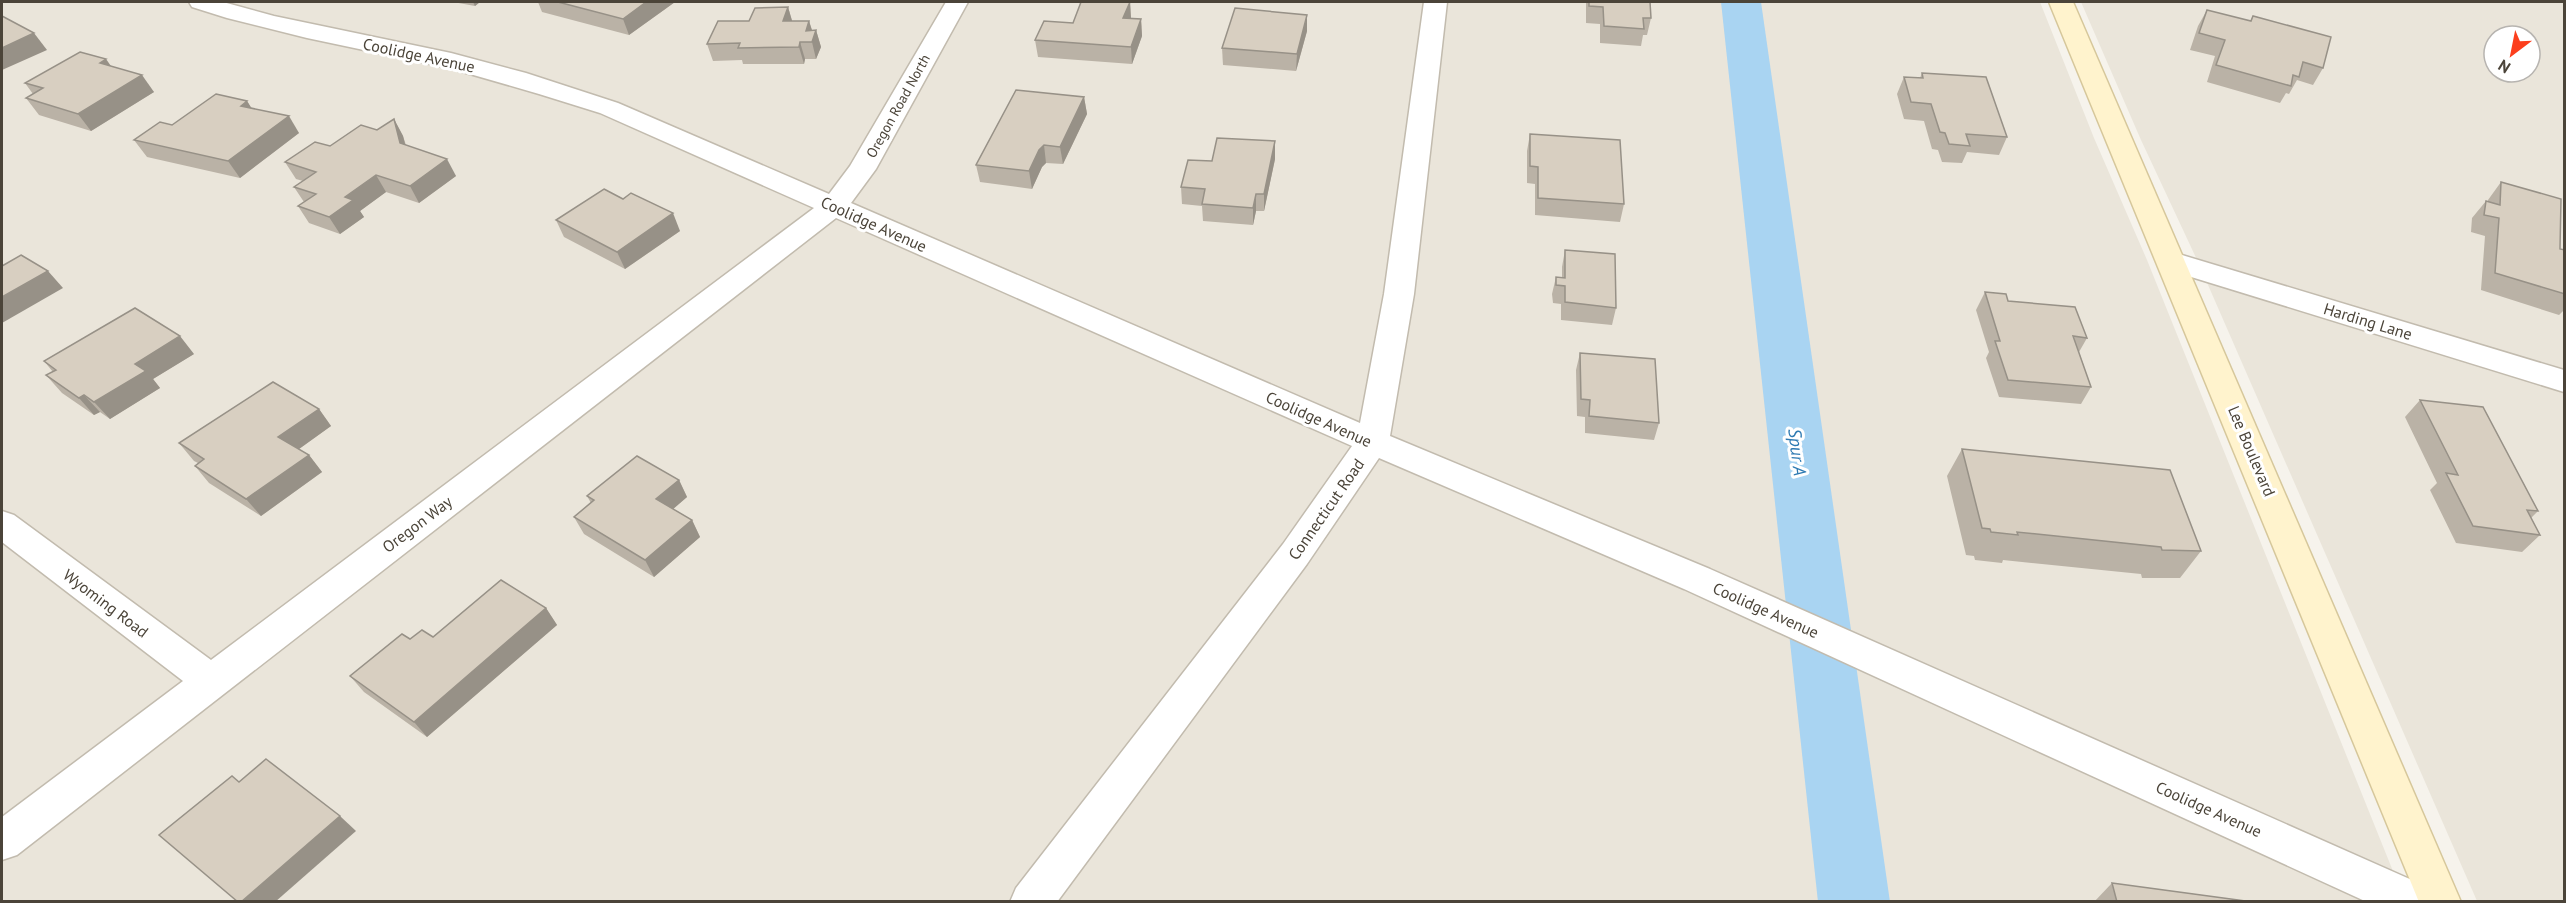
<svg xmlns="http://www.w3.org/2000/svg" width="2566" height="903" viewBox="0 0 2566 903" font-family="'PT Sans',sans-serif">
<rect width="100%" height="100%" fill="#f6f3ec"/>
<g fill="#eae5da" fill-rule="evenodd">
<path d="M2,2H2040L2094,138L2147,260L2405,901L2,902Z"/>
<path d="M2081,2H2564V901H2477L2198,262L2141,140ZM2494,36H2530V72H2494Z"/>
</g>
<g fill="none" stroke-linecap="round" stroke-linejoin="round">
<path fill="#a9d4f2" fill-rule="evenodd" d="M1721,2H1761L1890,902H1818Z"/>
<g stroke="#c2bbae" stroke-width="3">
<g id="minor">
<path d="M189,2H223L274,16L451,53L526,73L618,103L829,194L850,166L946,2H968L876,169L851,203L1360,423L1384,294L1424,2H1447L1414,294L1390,436L1710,569L2430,888L2436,902H2367L1684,589L1379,458L1307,564L1057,902H1010L1016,888L1283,544L1352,446L836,218L17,855L2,860V817L183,681L2,542V511L14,515L211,660L814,208L600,113L539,94L449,68L307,38L227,18L192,7Z"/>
<path d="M2172,252L2564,370V392L2162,268L2158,261L2162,254Z"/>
</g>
</g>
<g stroke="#d6c79b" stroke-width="3">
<path id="secondary" d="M2049,2H2073L2461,902H2419Z"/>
</g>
<use href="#minor" fill="#fff" fill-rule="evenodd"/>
<use href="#secondary" fill="#fff3cd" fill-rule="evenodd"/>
</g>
<g fill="#bab2a6">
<path d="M453,2H480L475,6Z"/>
<path d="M538,2H675L629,35L542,12Z"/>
<path d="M1130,2L1131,18L1141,19L1142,36L1132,64L1038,57L1035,40L1073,23Z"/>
<path d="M1586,2H1650L1651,18L1647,35H1643L1641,46L1600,43V24L1586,23Z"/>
<path d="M788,7L792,21H809L812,30H816L821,47L816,59H805L804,64H743L742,60L713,61L707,44L749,21Z"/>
<path d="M2207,10L2250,21L2253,16L2323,68L2313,85L2297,80L2289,94L2286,93L2280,103L2207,82L2215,56L2190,50L2198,26Z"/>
<path d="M1307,31L1296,71L1223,65L1222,48Z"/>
<path d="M111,66L154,92L91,131L39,115L26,98L33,94L25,83Z"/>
<path d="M1922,73L2007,137L1999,155L1967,152L1962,163L1942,162L1938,150L1932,149L1924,121L1904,119L1897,94L1904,77L1920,78Z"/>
<path d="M1084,97L1087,114L1063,164L1046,163L1042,167L1032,189L980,182L976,165Z"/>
<path d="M247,101L251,108L299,133L240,178L147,157L134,140L172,125Z"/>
<path d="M394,119L403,136L406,145L456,176L419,203L386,192L360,211L364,217L340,234L309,223L298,206L304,202L294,187L303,181L296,179L285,162L377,130Z"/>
<path d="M1530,134L1624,204L1620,222L1535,215V184L1527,183V151Z"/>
<path d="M1275,141V159L1264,211H1256L1253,225L1203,221L1202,206L1182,204L1181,187Z"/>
<path d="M2501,182L2560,249L2565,250V309L2559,315L2481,290L2485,236L2471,232L2472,218L2486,201L2488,202V200Z"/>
<path d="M556,220L680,231L625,269L564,237Z"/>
<path d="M1565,250L1616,308L1612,325L1561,320V304L1553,303L1552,294L1556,277L1562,278V267Z"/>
<path d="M1985,292L2008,301L2087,338L2079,352L2091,387L2081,404L1999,397L1986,358L1989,352L1976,310Z"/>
<path d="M1580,353L1659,423L1654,440L1585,433V417L1577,416L1576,370Z"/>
<path d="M194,354L153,379L160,388L110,419L100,412L94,415L62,393L46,375L53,372L44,361Z"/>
<path d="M2420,400L2538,511L2531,518L2540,535L2522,552L2456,543L2430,490L2437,483L2405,417Z"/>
<path d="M319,409L331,426L299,449L309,455L322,472L261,516L209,483L195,466L198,463L194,461L179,443Z"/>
<path d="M1962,449L2201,551L2180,578H2142L2141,574L2003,560L2002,563L1975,560L1974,556L1966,555L1947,476Z"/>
<path d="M679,480L687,497L673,509L692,520L700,537L654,577L584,534L574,517L591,503L587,496Z"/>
<path d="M546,608L557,625L427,737L364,692L350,676L410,639L433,637Z"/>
<path d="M2112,883L2253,902H2094Z"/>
</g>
<g fill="#979187">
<path d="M473,2H480L475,6Z"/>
<path d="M646,2H675L629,35L623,19Z"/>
<path d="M1130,2L1131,19L1123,18Z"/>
<path d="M788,7L793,24L783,21Z"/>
<path d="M1307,15V31L1296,71L1297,54Z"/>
<path d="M1141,19L1142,36L1132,64L1131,47Z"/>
<path d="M809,21L814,37L816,30L821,47L816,59L812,42L806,31Z"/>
<path d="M34,33L47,50L2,70V48Z"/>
<path d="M800,42L805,59L804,64L799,47Z"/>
<path d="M106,59L118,76L100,63Z"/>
<path d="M142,75L154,92L91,131L78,114Z"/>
<path d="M1084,97L1087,114L1063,164L1060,147Z"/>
<path d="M247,101L258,118L241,106Z"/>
<path d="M289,116L299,133L240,178L228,161Z"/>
<path d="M394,119L403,136L409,160L400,143Z"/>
<path d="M1275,141V159L1264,211V194Z"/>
<path d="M1044,145L1046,163L1042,167L1032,189L1029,171L1039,150Z"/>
<path d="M447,159L456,176L419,203L410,186Z"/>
<path d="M376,175L386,192L360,211L364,217L340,234L329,217L345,197Z"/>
<path d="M1256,194V211L1253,225V208Z"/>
<path d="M673,213L680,231L625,269L617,252Z"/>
<path d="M48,271L63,288L2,323V297Z"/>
<path d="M180,336L194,354L153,379L160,388L110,419L94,402L135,364Z"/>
<path d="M84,395L100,412L94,415L79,398Z"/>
<path d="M319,409L331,426L292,454L278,437Z"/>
<path d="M309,455L322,472L261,516L246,499Z"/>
<path d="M679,480L687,497L665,516L656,499Z"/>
<path d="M692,520L700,537L654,577L645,560Z"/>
<path d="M546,608L557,625L427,737L414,722Z"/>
<path d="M340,816L356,831L275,902H241Z"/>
</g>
<g fill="#d8cfc1" stroke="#979187" stroke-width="1.5">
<path d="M558,2H646L623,19Z"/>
<path d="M1081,2H1130L1123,18L1141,19L1131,47L1035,40L1044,21L1073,23Z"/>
<path d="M1589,2H1650L1651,18H1643L1644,29L1604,26L1603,7L1589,6Z"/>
<path d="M788,7L783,21H809L806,31L816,30L812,42H800L799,47L738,48L740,43L707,44L718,21H749L755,8Z"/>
<path d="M1235,8L1307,15L1297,54L1222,48Z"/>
<path d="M2207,10L2251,21L2253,16L2331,37L2323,68L2303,62L2299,77L2293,75L2291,86L2216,65L2225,40L2199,33Z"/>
<path d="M2,16L34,33L2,48Z"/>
<path d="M80,52L106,59L100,63L142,75L78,114L26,98L43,88L25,83Z"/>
<path d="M1922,73L1986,77L2007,137L1966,134L1970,146L1949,144L1945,133L1940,132L1931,104L1911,102L1904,77L1923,78Z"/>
<path d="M1016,90L1084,97L1060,147L1044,145L1039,150L1029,171L976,165Z"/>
<path d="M216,94L247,101L241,106L289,116L228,161L134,140L160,122L172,125Z"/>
<path d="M394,119L400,143L447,159L410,186L376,175L345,197L353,200L329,217L298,206L316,194L294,187L316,172L285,162L315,142L330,146L361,125L377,130Z"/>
<path d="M1530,134L1620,140L1624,204L1538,198V167L1530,166Z"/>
<path d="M1217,138L1275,141L1264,194H1256L1253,208L1202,204L1205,189L1181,187L1188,160L1212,161Z"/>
<path d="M2501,182L2561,199L2560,249L2565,250V294L2495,273L2499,218L2484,215L2486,201L2500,205Z"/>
<path d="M604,189L623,199L631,193L673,213L617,252L556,220Z"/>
<path d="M1565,250L1615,254L1616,308L1565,302V286L1556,285V277L1565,278Z"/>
<path d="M21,255L48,271L2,297V266Z"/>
<path d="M1985,292L2006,294L2008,301L2075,307L2087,338L2073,336L2091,387L2008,380L1995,341H2000Z"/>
<path d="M135,308L180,336L135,364L146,371L94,402L84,395L79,398L46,375L56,370L44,361Z"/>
<path d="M1580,353L1655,359L1659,423L1589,416L1590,400L1581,399Z"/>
<path d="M273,382L319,409L278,437L309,455L246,499L195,466L204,459L179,443Z"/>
<path d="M2420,400L2483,407L2538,511L2527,510L2540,535L2473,526L2446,473L2458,475Z"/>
<path d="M1962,449L2170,470L2201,551L2162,550L2161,547L2017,532L2018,535L1991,532L1990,529L1982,528Z"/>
<path d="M637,456L679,480L656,499L692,520L645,560L574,517L594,500L587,496Z"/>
<path d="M501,580L546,608L414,722L350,676L402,634L410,639L422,630L433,637Z"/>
<path d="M266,759L340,816L241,902H238L159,835L232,776L239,782Z"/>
<path d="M2112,883L2253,902H2117Z"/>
</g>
<g text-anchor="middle" stroke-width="6" stroke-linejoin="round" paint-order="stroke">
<g font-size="14" fill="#4b4439" stroke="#fff">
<text transform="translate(898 106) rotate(-61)" y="5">Oregon Road North</text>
</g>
<g font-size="16" fill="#4b4439" stroke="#fff">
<text transform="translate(419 55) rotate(12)" y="6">Coolidge Avenue</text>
<text transform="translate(874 224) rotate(24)" y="6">Coolidge Avenue</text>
<text transform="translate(2368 321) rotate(17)" y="6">Harding Lane</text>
<text transform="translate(1319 419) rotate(24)" y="6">Coolidge Avenue</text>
<text transform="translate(2252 451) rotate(67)" y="6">Lee Boulevard</text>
<text transform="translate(1326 509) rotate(-55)" y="6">Connecticut Road</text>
<text transform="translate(417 524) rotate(-37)" y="6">Oregon Way</text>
<text transform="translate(106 603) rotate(37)" y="6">Wyoming Road</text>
<text transform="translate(1766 610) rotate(24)" y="6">Coolidge Avenue</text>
<text transform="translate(2209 809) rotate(24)" y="6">Coolidge Avenue</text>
</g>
<g font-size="18" font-style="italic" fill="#2e7ab2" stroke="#fff">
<text transform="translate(1797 452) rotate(83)" y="6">Spur A</text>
</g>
</g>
<rect width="2566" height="903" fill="none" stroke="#4b4439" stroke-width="6"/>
<g transform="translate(2512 54) rotate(212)"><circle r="28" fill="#ffffff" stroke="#b7b4b0" stroke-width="1.5"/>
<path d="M0-4.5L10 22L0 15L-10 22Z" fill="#fc3f1d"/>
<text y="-9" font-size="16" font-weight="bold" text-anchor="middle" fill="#4b4439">N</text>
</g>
</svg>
